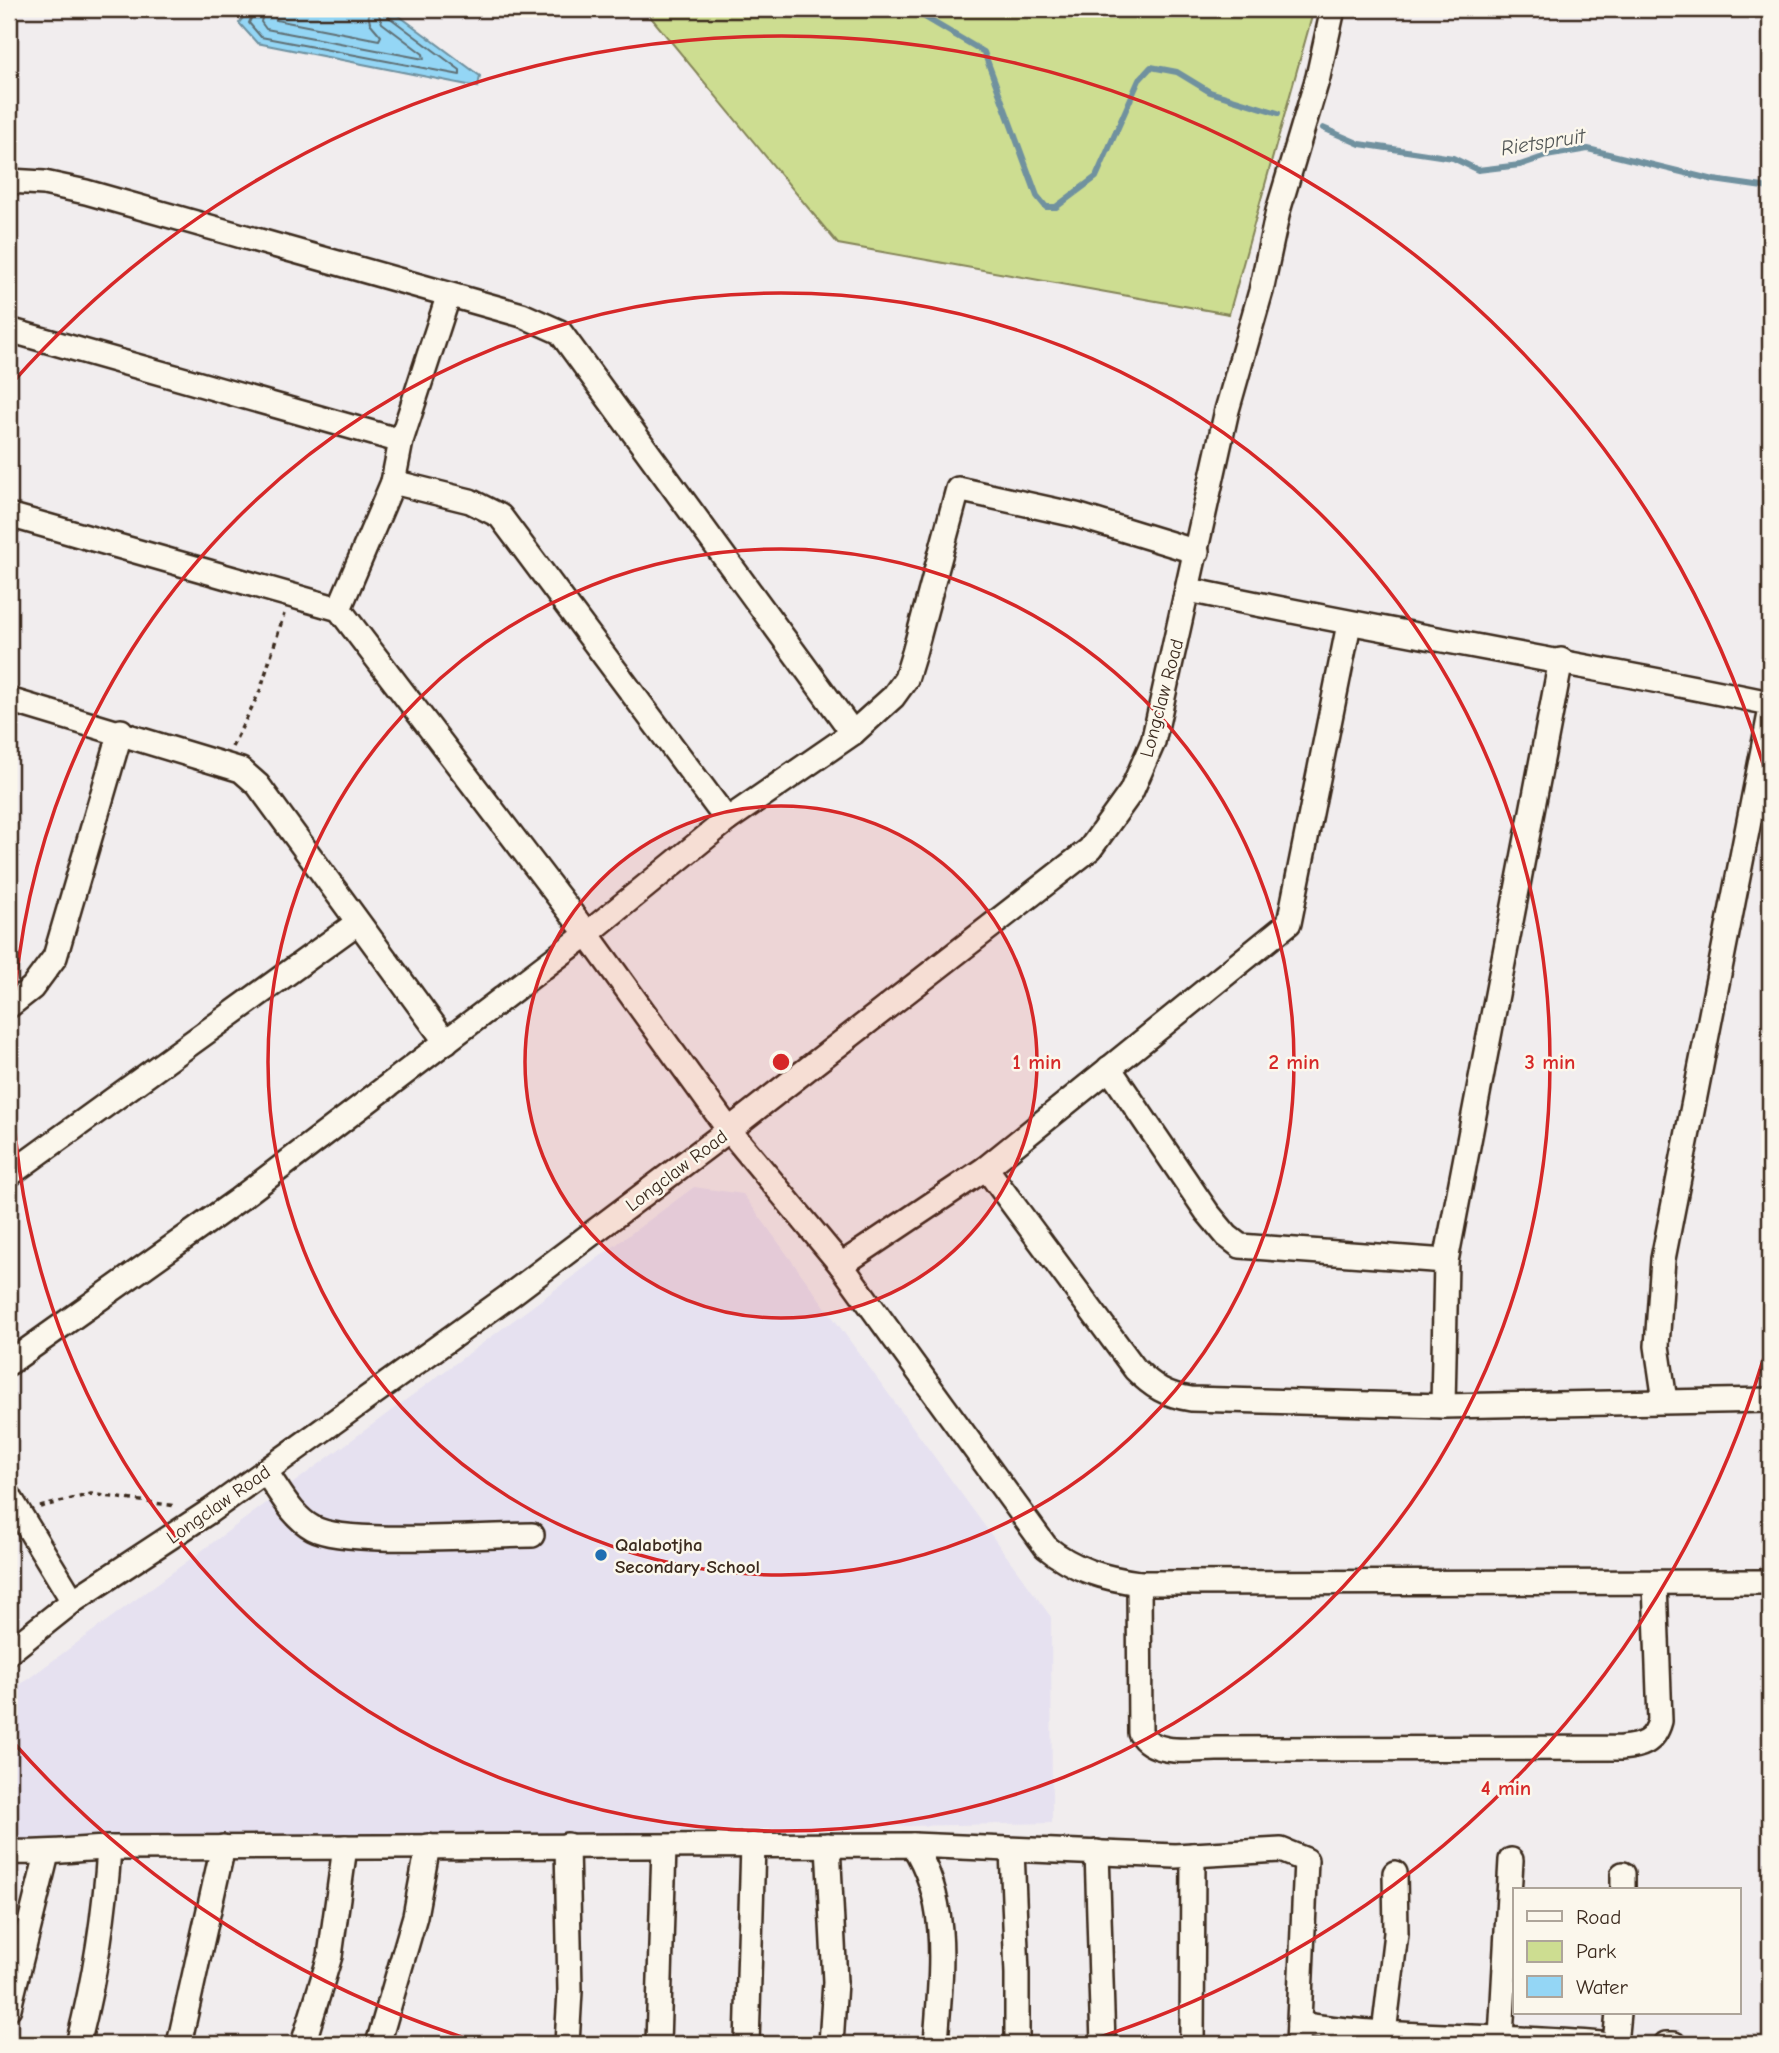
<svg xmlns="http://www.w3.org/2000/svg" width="1779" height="2053" viewBox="0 0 1779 2053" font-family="'Comic Neue',sans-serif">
<rect width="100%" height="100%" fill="#f1edee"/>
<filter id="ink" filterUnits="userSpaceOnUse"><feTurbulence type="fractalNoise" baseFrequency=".0143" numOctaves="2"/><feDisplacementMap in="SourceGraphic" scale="14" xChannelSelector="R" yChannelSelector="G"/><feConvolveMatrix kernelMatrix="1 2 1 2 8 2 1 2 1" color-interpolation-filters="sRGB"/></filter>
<g filter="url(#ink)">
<path fill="#e6e1f0" d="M694,1187L743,1194L1051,1617L1052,1823L9,1845V1693Z"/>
<path fill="#cddd91" stroke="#848458" stroke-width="2" d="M644,9H1314L1229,314L838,244Z"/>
<path fill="#94d6f5" stroke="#70919f" stroke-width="2" d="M250,9H390L480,76L478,87L257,43L239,23Z"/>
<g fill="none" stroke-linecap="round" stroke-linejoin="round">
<g stroke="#5f6f74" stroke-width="2">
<path d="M255,9L249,23L261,37L460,75V70L389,17L386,9"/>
<path d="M264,9L261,22L266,29L424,59L423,54L382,23L377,9"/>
<path d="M274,9L276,20L379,40L381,36L370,23L367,9"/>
</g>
<g stroke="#70919f" stroke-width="6">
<path d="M911,9L984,52L1037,196L1046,207H1056L1096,177L1139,80L1151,67L1177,72L1210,92L1278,113"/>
<path d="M1323,128L1360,144L1453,158L1478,170L1520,165L1546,156L1588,149L1714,180L1770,188"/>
</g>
<g stroke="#3b2a1e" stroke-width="28">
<g id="minor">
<path d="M9,181L44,183L86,192L522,315L560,332L853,733"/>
<path d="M9,330L401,441"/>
<path d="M393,482L401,441L448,297"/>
<path d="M9,515L339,609L587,934L729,1130L841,1265L1046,1547C1074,1570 1104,1578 1139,1583L1770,1582"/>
<path d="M1189,590C1382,631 1577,663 1770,703"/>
<path d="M339,609L393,482L470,501L500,516L727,820"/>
<path d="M9,700L241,770L258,785L446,1042"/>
<path d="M9,1006L32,988L55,957L121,731"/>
<path d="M1109,1068L1207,1212L1227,1236L1240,1246L1446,1261"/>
<path d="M986,1168L1135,1369C1153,1387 1166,1395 1191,1399L1443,1406L1770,1400"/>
<path d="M9,1175L357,923"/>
<path d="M841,1265L986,1168L1289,923L1349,624"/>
<path d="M9,1363L238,1200L587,934L727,820L853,733L893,697L906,679L914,653L958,489L1076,515L1197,552"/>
<path d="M1665,1401L1657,1346L1663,1259L1770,714"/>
<path d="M1443,1406L1446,1261L1561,660"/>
<path d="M265,1471C279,1490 292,1517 313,1528C346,1546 487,1535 532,1535"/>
<path d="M9,1496L73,1601"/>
<path d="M1139,1583L1140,1733C1154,1757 1194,1749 1217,1749L1621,1748C1641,1746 1654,1743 1660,1721L1655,1583"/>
<path d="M9,1652L73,1601L210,1511L509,1296L729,1130L1090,849L1131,792L1153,742L1227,410L1261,291L1278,211L1318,77L1333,9"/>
<path d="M828,1845L835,1982L831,2044"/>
<path d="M913,1845C952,1905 940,1976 936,2044"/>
<path d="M1012,1850L1017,1974V2044"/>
<path d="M9,1852C43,1854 75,1849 109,1848L913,1845L1175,1856L1281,1850L1306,1860L1298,2044"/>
<path d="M1097,1852L1103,2044"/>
<path d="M1623,1890V1874"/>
<path d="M9,2008L47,1854"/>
<path d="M1299,2024C1399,2039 1501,2035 1601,2044"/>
<path d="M1384,2033L1396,1933L1395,1873"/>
<path d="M1501,2037L1511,1860"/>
<path d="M78,2044C95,1978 105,1915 109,1848"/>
<path d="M179,2044L223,1847"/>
<path d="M303,2044L330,1956L345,1847"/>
<path d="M378,2044L415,1916L428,1846"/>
<path d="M567,2044L570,1991L567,1845"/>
<path d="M658,2044L664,1847"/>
<path d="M747,2044L753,1845"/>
<path d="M1192,2044L1193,1855"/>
<path d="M1615,2044L1618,2013"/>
<path d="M1666,2044H1674"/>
</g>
</g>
<g stroke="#3b2a1e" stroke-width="3.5" stroke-dasharray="5 5" stroke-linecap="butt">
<path d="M232,747L260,691L284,614"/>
<path d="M40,1507L91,1494L176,1506"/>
</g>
<use href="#minor" stroke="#fbf7ec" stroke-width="23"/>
</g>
</g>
<circle cx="781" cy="1062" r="256" fill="#d62828" fill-opacity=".12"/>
<g fill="none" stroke="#d62828" stroke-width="3.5">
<circle cx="781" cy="1062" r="256"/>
<circle cx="781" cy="1062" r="513"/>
<circle cx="781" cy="1062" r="769"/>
<path d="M1770 1336A1026 1026 0 0 1 1081 2043M481 2043A1026 1026 0 0 1 13 1742M13 382A1026 1026 0 0 1 1770 788"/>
</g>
<circle fill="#1f6fb2" stroke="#fbf7ec" stroke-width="2.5" cx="601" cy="1555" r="7"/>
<g text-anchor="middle" stroke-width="5" stroke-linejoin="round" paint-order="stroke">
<g font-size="19" fill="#3b2a1e" stroke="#fbf7ec">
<text transform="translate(1161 698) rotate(-75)" y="7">Longclaw Road</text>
<text transform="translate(676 1170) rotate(-37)" y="7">Longclaw Road</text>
<text transform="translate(218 1504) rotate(-35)" y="7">Longclaw Road</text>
</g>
<g font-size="19" font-weight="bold" fill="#3b2a1e" stroke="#fbf7ec" text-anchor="start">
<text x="615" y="1551">Qalabotjha<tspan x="615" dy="22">Secondary School</tspan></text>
</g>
<g font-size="21" font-style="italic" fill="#515554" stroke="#fbf7ec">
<text transform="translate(1543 142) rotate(-9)" y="7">Rietspruit</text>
</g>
</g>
<circle cx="781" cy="1062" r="10" fill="#d62828" stroke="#fbf7ec" stroke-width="3.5"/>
<g font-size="21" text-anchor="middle" font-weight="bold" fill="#d62828" stroke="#fbf7ec" stroke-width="5" stroke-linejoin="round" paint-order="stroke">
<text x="1037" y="1069">1 min</text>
<text x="1294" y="1069">2 min</text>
<text x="1550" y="1069">3 min</text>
<text x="1506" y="1795">4 min</text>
</g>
<rect width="1779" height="2053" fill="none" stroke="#fbf7ec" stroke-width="35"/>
<rect x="18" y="18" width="1744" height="2018" fill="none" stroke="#3b2a1e" stroke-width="2.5" filter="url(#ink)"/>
<rect x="1513" y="1888" width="228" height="126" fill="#fbf7ec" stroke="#aea59a" stroke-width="2"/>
<rect x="1527" y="1911" width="35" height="10" fill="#fbf7ec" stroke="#aea59a" stroke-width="2"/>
<text x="1576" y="1924" font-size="21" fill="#3b2a1e">Road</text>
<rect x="1527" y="1941" width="35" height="21" fill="#cddd91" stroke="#aea59a" stroke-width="2"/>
<text x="1576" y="1958" font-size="21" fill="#3b2a1e">Park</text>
<rect x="1527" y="1976" width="35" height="21" fill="#94d6f5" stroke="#aea59a" stroke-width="2"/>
<text x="1576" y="1994" font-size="21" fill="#3b2a1e">Water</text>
</svg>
